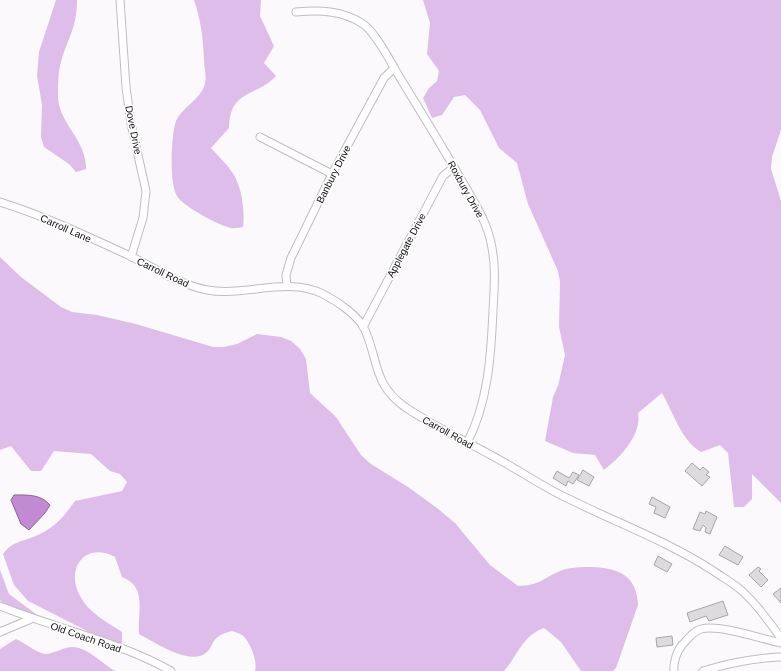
<svg xmlns="http://www.w3.org/2000/svg" width="781" height="671" viewBox="0 0 781 671" font-family="Arial,sans-serif">
<rect width="100%" height="100%" fill="#fbf9fc"/>
<g fill="#dfbdeb">
<path d="M56,0H77C77,28 68,37 61,62C58,72 58,85 58,96C58,123 87,140 86,169L76,172L69,164L44,147L41,137L42,105L37,76L39,52Z"/>
<path d="M194,0H261L260,16L274,46L264,63L276,76C255,98 230,89 229,128L211,148C218,156 226,163 232,172C242,186 245,211 243,227C240,227 235,229 231,228C218,225 184,207 177,196C169,184 171,135 176,121C182,107 202,99 205,83C207,75 204,68 204,59C203,38 201,20 194,0Z"/>
<path d="M423,0H781V130L772,157L771,169L781,201V503L752,474V499L744,507H734L728,453L720,445L701,452C681,440 674,414 662,393L638,413C642,435 620,458 604,470L595,455L573,453L545,441L553,397L558,386L565,355L559,327L560,282L558,271L528,204L517,163L499,148L480,110L465,95L454,97L442,115L432,118L423,98L429,88L437,81L439,71L427,54L430,23Z"/>
<path d="M0,257L21,277L61,307L72,312L97,315L136,324L213,347H224L237,344L257,334L281,337L291,341L300,349L306,359L310,393L336,417L361,455L371,464L408,487L437,508L455,523L490,565L518,586C540,585 540,580 558,572C568,567 581,567 592,567C619,568 637,576 638,605L616,668L613,671H581L561,642L544,628C521,637 519,654 504,671H255C258,662 250,641 242,635C239,633 235,632 232,631C225,633 218,635 214,641C211,645 211,649 207,652C191,667 156,643 139,634C137,612 148,587 122,577L115,557C85,541 65,569 80,596C89,613 107,622 122,632V643H111L28,601L14,585L3,554C14,539 26,542 42,533C56,526 66,514 75,501L122,491L127,482L120,474L110,471L91,454L54,451L41,471H31L11,446L0,450Z"/>
<path d="M0,570L9,594L40,617L6,607L0,600Z"/>
<path d="M16,639C25,643 38,654 46,654C58,653 66,644 79,648C92,652 103,664 115,671H0V649Z"/>
</g>
<path fill="#c18ad3" stroke="#8b6598" d="M14,495C27,495 41,494 50,505L45,513L29,530L21,524L11,500Z"/>
<g fill="#dddbde" stroke="#a7a5a7">
<path d="M692,463L700,470L703,467L709,472L706,475L710,477L702,486L685,471Z"/>
<path d="M583,470L594,477L589,486L577,480Z"/>
<path d="M557,471L569,478L573,472L579,475L573,484L568,481L566,486L553,478Z"/>
<path d="M652,497L670,507L665,518L654,513L656,507L649,504Z"/>
<path d="M706,511L717,517L710,534L705,532L706,528L703,525L700,531L693,529L700,512L705,514Z"/>
<path d="M725,546L743,557L738,565L719,555Z"/>
<path d="M658,556L672,564L667,572L654,565Z"/>
<path d="M758,567L761,569L759,571L768,580L761,587L749,575Z"/>
<path d="M781,588V603L773,594Z"/>
<path d="M723,601L728,615L709,621L706,616L690,622L687,613Z"/>
<path d="M672,636L673,645L657,647L656,638Z"/>
</g>
<g fill="none" stroke-linecap="round" stroke-linejoin="round">
<g stroke="#bfbdc0" stroke-width="9">
<g id="minor">
<path d="M120,0L126,87L131,124L146,191L143,218L131,257"/>
<path d="M296,12C319,10 342,10 363,24C376,32 393,67 402,81C421,112 440,143 458,174C471,197 488,221 492,248C496,269 494,290 493,311C491,356 488,403 467,443"/>
<path d="M260,137L332,174"/>
<path d="M0,202C45,216 87,236 130,256C155,268 180,285 207,290C246,297 286,276 323,294C337,301 359,316 365,330C379,362 373,384 405,407C439,430 477,446 512,467C531,478 549,490 569,499C617,523 667,541 712,570C722,577 733,583 742,591C758,605 769,622 781,638"/>
<path d="M287,285L286,275L291,258L332,174L384,78L394,68"/>
<path d="M363,327L443,176L454,167"/>
<path d="M0,606C54,628 121,642 171,671"/>
<path d="M0,632L31,619"/>
<path d="M674,671C673,663 677,651 682,645C688,639 693,631 701,629C720,624 761,639 781,643"/>
<path d="M703,671C729,663 754,658 781,657"/>
</g>
</g>
<use href="#minor" stroke="#fff" stroke-width="7"/>
</g>
<g text-anchor="middle" stroke-width="3.5" stroke-linejoin="round" paint-order="stroke">
<g font-size="10" fill="#0e0e0f" stroke="#fff">
<text transform="translate(134 130) rotate(79)" y="4">Dove Drive</text>
<text transform="translate(333 174) rotate(-63)" y="4">Banbury Drive</text>
<text transform="translate(466 189) rotate(61)" y="4">Roxbury Drive</text>
<text transform="translate(66 228) rotate(24)" y="4">Carroll Lane</text>
<text transform="translate(406 245) rotate(-62)" y="4">Applegate Drive</text>
<text transform="translate(163 272) rotate(25)" y="4">Carroll Road</text>
<text transform="translate(448 432) rotate(29)" y="4">Carroll Road</text>
<text transform="translate(86 637) rotate(19)" y="4">Old Coach Road</text>
</g>
</g>
</svg>
